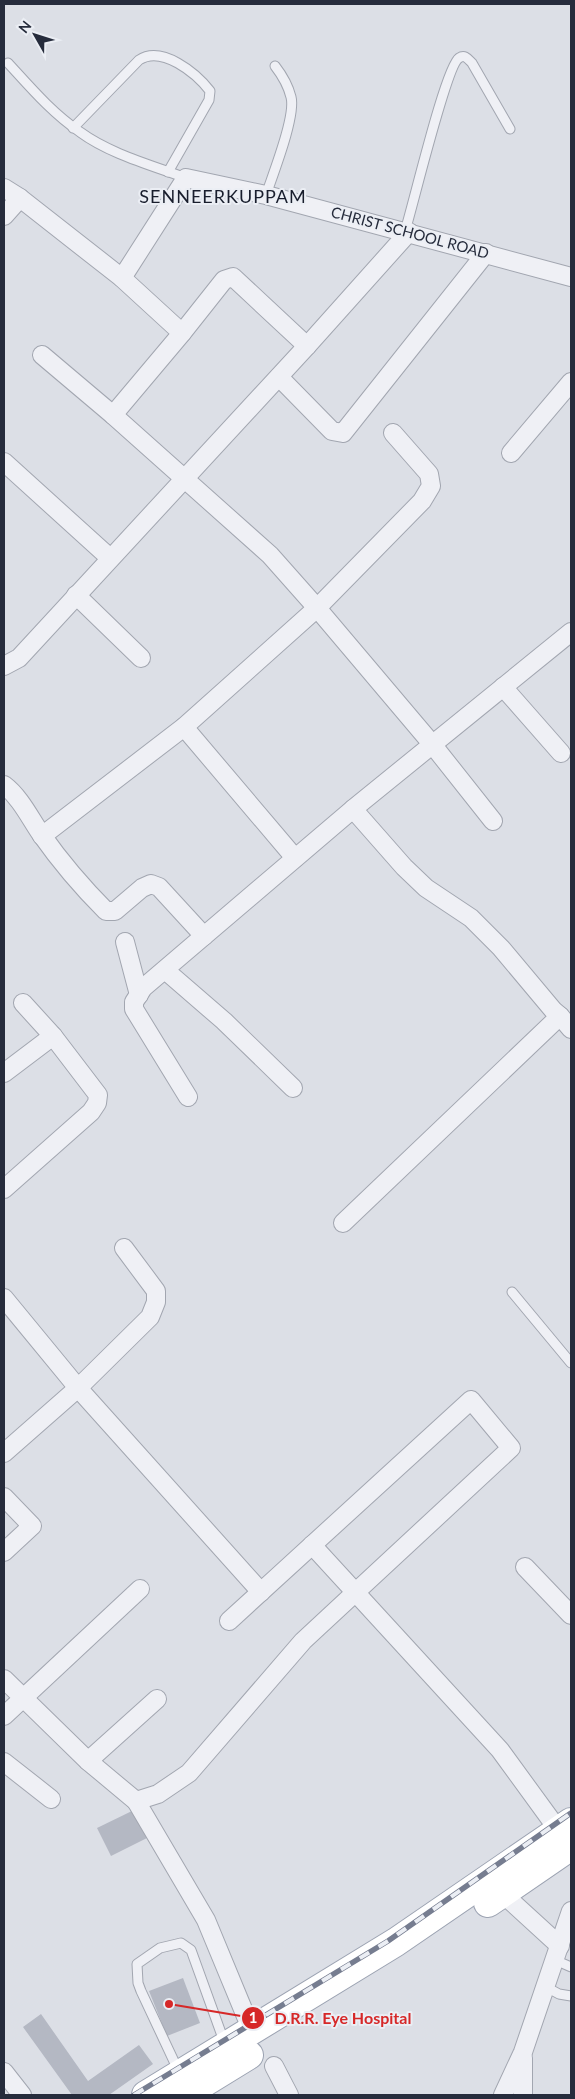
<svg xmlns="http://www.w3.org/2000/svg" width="575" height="2099" viewBox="0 0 575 2099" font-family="Lato,sans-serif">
<rect width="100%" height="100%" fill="#dcdfe6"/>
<g fill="#b4b8c3">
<path d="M134,1810L147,1838L111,1856L97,1828Z"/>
<path d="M183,1978L200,2023L167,2036L149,1991Z"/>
<path d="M41,2014L88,2081L139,2045L153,2064L109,2095H72L23,2027Z"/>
</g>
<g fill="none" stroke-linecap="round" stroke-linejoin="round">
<g stroke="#a2a6b0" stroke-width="11">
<g id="service">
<path d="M8,63C30,87 52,113 80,132C110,154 151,165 186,178"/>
<path d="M73,128L139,60C162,45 196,73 210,91L209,100L168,172"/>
<path d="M266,195C273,174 296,116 291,97C288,85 282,75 275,66"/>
<path d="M405,231C413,206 446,66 459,58C465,54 468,59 472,63L510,129"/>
<path d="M512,1292L571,1363"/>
<path d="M555,1960L571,1967"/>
<path d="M546,1987L559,1994L571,1996"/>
<path d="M179,2072L141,1991L138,1983L137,1964L160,1948L181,1943L191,1950L225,2044"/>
</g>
</g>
<g stroke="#a2a6b0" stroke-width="20">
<g id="minor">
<path d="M4,188L20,198L122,278L186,178L266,195L571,277"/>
<path d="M4,216L20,198"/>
<path d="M182,333L224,280L233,277L307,346"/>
<path d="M42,355L113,415L270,555L317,608L432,744L493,821"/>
<path d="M279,377L332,431L343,433L486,253"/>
<path d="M113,415L182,333L122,278"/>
<path d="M511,453L571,382"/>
<path d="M4,462L110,558"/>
<path d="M76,595L141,658"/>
<path d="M4,666L19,658L307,346L409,232"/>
<path d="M503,687L561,753"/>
<path d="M184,727L295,858"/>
<path d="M4,785C20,797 30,818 41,834C60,861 83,888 106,911H115L142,888L151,884L159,887L204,936"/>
<path d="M353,809L404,867L426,888L471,918L501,948L553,1010L560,1016L571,1029"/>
<path d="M42,836L184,727L317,608L422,501L431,486L429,474L393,433"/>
<path d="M125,942L139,995"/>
<path d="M165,970L224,1021L293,1088"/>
<path d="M4,1073L53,1036"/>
<path d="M188,1097L134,1009V1002L143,988L353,809L571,632"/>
<path d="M4,1189L91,1112L97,1103L98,1095L53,1036L23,1003"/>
<path d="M343,1223L560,1016"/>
<path d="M4,1298L78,1388L261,1592"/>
<path d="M4,1453L78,1388L150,1317L156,1302V1291L124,1248"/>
<path d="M4,1497L32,1526L4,1552"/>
<path d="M312,1545L500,1750L559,1831"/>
<path d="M525,1567L571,1615"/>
<path d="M4,1679L88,1761"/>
<path d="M157,1699L88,1761L136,1801L158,1794L189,1773L303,1641L511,1448L471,1400L229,1621"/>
<path d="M4,1716L140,1589"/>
<path d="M4,1762L51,1799"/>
<path d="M136,1801L206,1920L252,2031"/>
<path d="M502,1893L560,1946"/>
<path d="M523,2058V2095"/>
<path d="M274,2066L289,2095"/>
<path d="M4,2072L22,2095"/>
<path d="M503,2095L523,2052L571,1911"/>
</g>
</g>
<g stroke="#9ca3b2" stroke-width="30">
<g id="primary">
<path d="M488,1903L571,1846"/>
<path d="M146,2095L396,1942L571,1822"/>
<path d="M184,2095L249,2055"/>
</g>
</g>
<use href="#service" stroke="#eff0f5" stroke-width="9"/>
<use href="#minor" stroke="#eff0f5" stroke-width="18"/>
<use href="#primary" stroke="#fff" stroke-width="28"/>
<g stroke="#767d90" stroke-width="5.5">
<path id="rail" d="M134,2095L388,1941L571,1813"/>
</g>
<use href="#rail" stroke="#ebeef4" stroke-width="4" stroke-dasharray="11" stroke-linecap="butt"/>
</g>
<g text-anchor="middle" stroke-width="4" stroke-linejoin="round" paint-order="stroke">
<g font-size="15" fill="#262c3c" stroke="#ebeef4">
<text transform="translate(410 233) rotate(15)" y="5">CHRIST SCHOOL ROAD</text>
</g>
<g font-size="18" letter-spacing="1" fill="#191e2d" stroke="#ebeef4">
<text x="223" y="203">SENNEERKUPPAM</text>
</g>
</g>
<path fill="none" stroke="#d62828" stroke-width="2" d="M169 2004L253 2018"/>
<g fill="#d62828" stroke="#ebeef4" stroke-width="2">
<circle cx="169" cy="2004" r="5"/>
<circle cx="253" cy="2018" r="12"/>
</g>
<g font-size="15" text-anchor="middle" font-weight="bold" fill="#fff">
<text x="253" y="2023">1</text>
</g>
<g font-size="16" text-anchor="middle" font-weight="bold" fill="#d62828" stroke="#ebeef4" stroke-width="4" stroke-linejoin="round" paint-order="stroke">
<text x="343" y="2024">D.R.R. Eye Hospital</text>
</g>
<rect width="575" height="2099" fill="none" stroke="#262c3c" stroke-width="10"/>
<g transform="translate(35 35) rotate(309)" stroke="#ebeef4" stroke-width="4" paint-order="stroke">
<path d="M0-4L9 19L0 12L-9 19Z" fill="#262c3c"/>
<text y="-8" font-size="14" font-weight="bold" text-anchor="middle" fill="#262c3c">N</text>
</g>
</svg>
